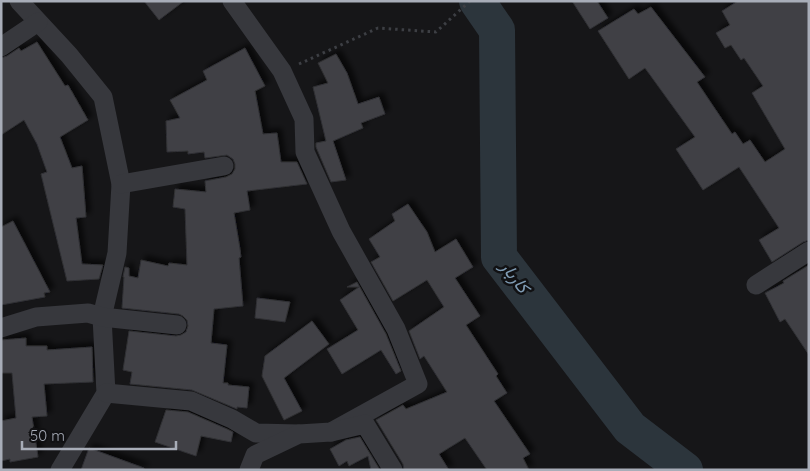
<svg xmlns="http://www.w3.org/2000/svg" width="810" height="471" viewBox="0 0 810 471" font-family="Quicksand,Vazirmatn,sans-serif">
<defs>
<filter id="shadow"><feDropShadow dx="4.5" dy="-4.5" stdDeviation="2.5" flood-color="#0009"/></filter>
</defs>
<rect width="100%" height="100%" fill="#161618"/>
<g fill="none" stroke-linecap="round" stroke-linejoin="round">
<path stroke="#2c353c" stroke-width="36" d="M477,1L497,30L499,257L630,428L685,470"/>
</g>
<g fill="#404145" stroke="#303034" filter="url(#shadow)">
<path d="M144,1H184L159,20Z"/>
<path d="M572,1H597L608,18L590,29Z"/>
<path d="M738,1H809V240L803,242L772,262L759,240L779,228L739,167L703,190L676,149L695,137L645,68L629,79L598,31L634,9L638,14L651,7L705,77L697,82L732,134L735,132L743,144L750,140L765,162L785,149L752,93L763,86L744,58L741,60L731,45L725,48L716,33L730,25L722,11Z"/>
<path d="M37,42L65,86L68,85L88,120L60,137L72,168L82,166L86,217L76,218L82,264L103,265L99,279L67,281L41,174L47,172L37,144L24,120L1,135V58L7,56L19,48L21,51Z"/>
<path d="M245,48L265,86L255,91L263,134L277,133L281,162H297L307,184L247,191L250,210L234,213L240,249L241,257L239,258L243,306L214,309L211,343L227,345L223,383H228V385L249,387L247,408L237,407V409L192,390L130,384L132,372L123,370L129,331L176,336L181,335L186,332L188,326L187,320L183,316L179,314L122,308L124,277H123L125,267L129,268V276L138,278L141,260L168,266L169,263L187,265L185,209L173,207L175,189L206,192L205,181L226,177L232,174L235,169V164L233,159L227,155L205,158L204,152L188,154V151L167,152L166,121L180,118L170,100L207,80L203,71Z"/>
<path d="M336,54L347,73L358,104L379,97L385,114L361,123L363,128L333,141L346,180L331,182L316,147V143L326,141L313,87L328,83L318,63Z"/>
<path d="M408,204L427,232L435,252L456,239L473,267L455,278L480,316L466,325L498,374L496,376L507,393L494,401L530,454L523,458L529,470H487L465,438L439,454L449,470H404L403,464L378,423L376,420L403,405L406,409L447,392L424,356L420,359L409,331L444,307L427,280L393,301L371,262L380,257L369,239L395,221L392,214Z"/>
<path d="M13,221L50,292L44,293L45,297L1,305V227Z"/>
<path d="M809,265V355L785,319L780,322L765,293L784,283L783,281Z"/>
<path d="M357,282L386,334L401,371L396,374L381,350L342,374L327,349L358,330L340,300L359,287H347Z"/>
<path d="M257,298L290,302L285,322L255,318Z"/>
<path d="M312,321L329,344L284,378L302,411L284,420L262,376L265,356Z"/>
<path d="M26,338V346H47V350L92,347L93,382L44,384L47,416L32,417L38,457L10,462V459L1,461V421L16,418L12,373H1V340Z"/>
<path d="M166,410L188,412L227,429L233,432L231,442L201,436L196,456L155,442Z"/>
<path d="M360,437L380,470H371L368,456L349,466L347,461L339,466L330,449L346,440Z"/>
<path d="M89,448L144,468V470H81Z"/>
</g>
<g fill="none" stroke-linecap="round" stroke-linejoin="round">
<path stroke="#3d3f44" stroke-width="3" stroke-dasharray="2.5 4" stroke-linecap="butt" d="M299,64L378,28L436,32L470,1"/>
<g stroke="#37383d" stroke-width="19">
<path d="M19,1L69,55L103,97L121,184L117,253L102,317L106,393L60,470"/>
<path d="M232,1L282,71L304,119L305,152L341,231L396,329L418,384L331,432"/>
<path d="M1,47L38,22"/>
<path d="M121,184L224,166"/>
<path d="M756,285L809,251"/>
<path d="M1,328L36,317L88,313L102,317L177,325"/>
<path d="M106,393L191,401L232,419L256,433L299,434"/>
<path d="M249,470L255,455L299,434L331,432L365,424L393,470"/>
</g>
</g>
<g text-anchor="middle" stroke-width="5" stroke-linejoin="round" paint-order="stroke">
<g font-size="18" font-style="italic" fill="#7f9bb3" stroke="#111113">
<text transform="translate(515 277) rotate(53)" y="6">کاربار</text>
</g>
</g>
<rect width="810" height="471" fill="none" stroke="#a8adb8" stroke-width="5"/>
<path d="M22 441v8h154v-8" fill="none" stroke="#a8adb8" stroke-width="2.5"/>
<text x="30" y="441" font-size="15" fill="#a8adb8" stroke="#111113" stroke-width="4" paint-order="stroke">50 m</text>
</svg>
